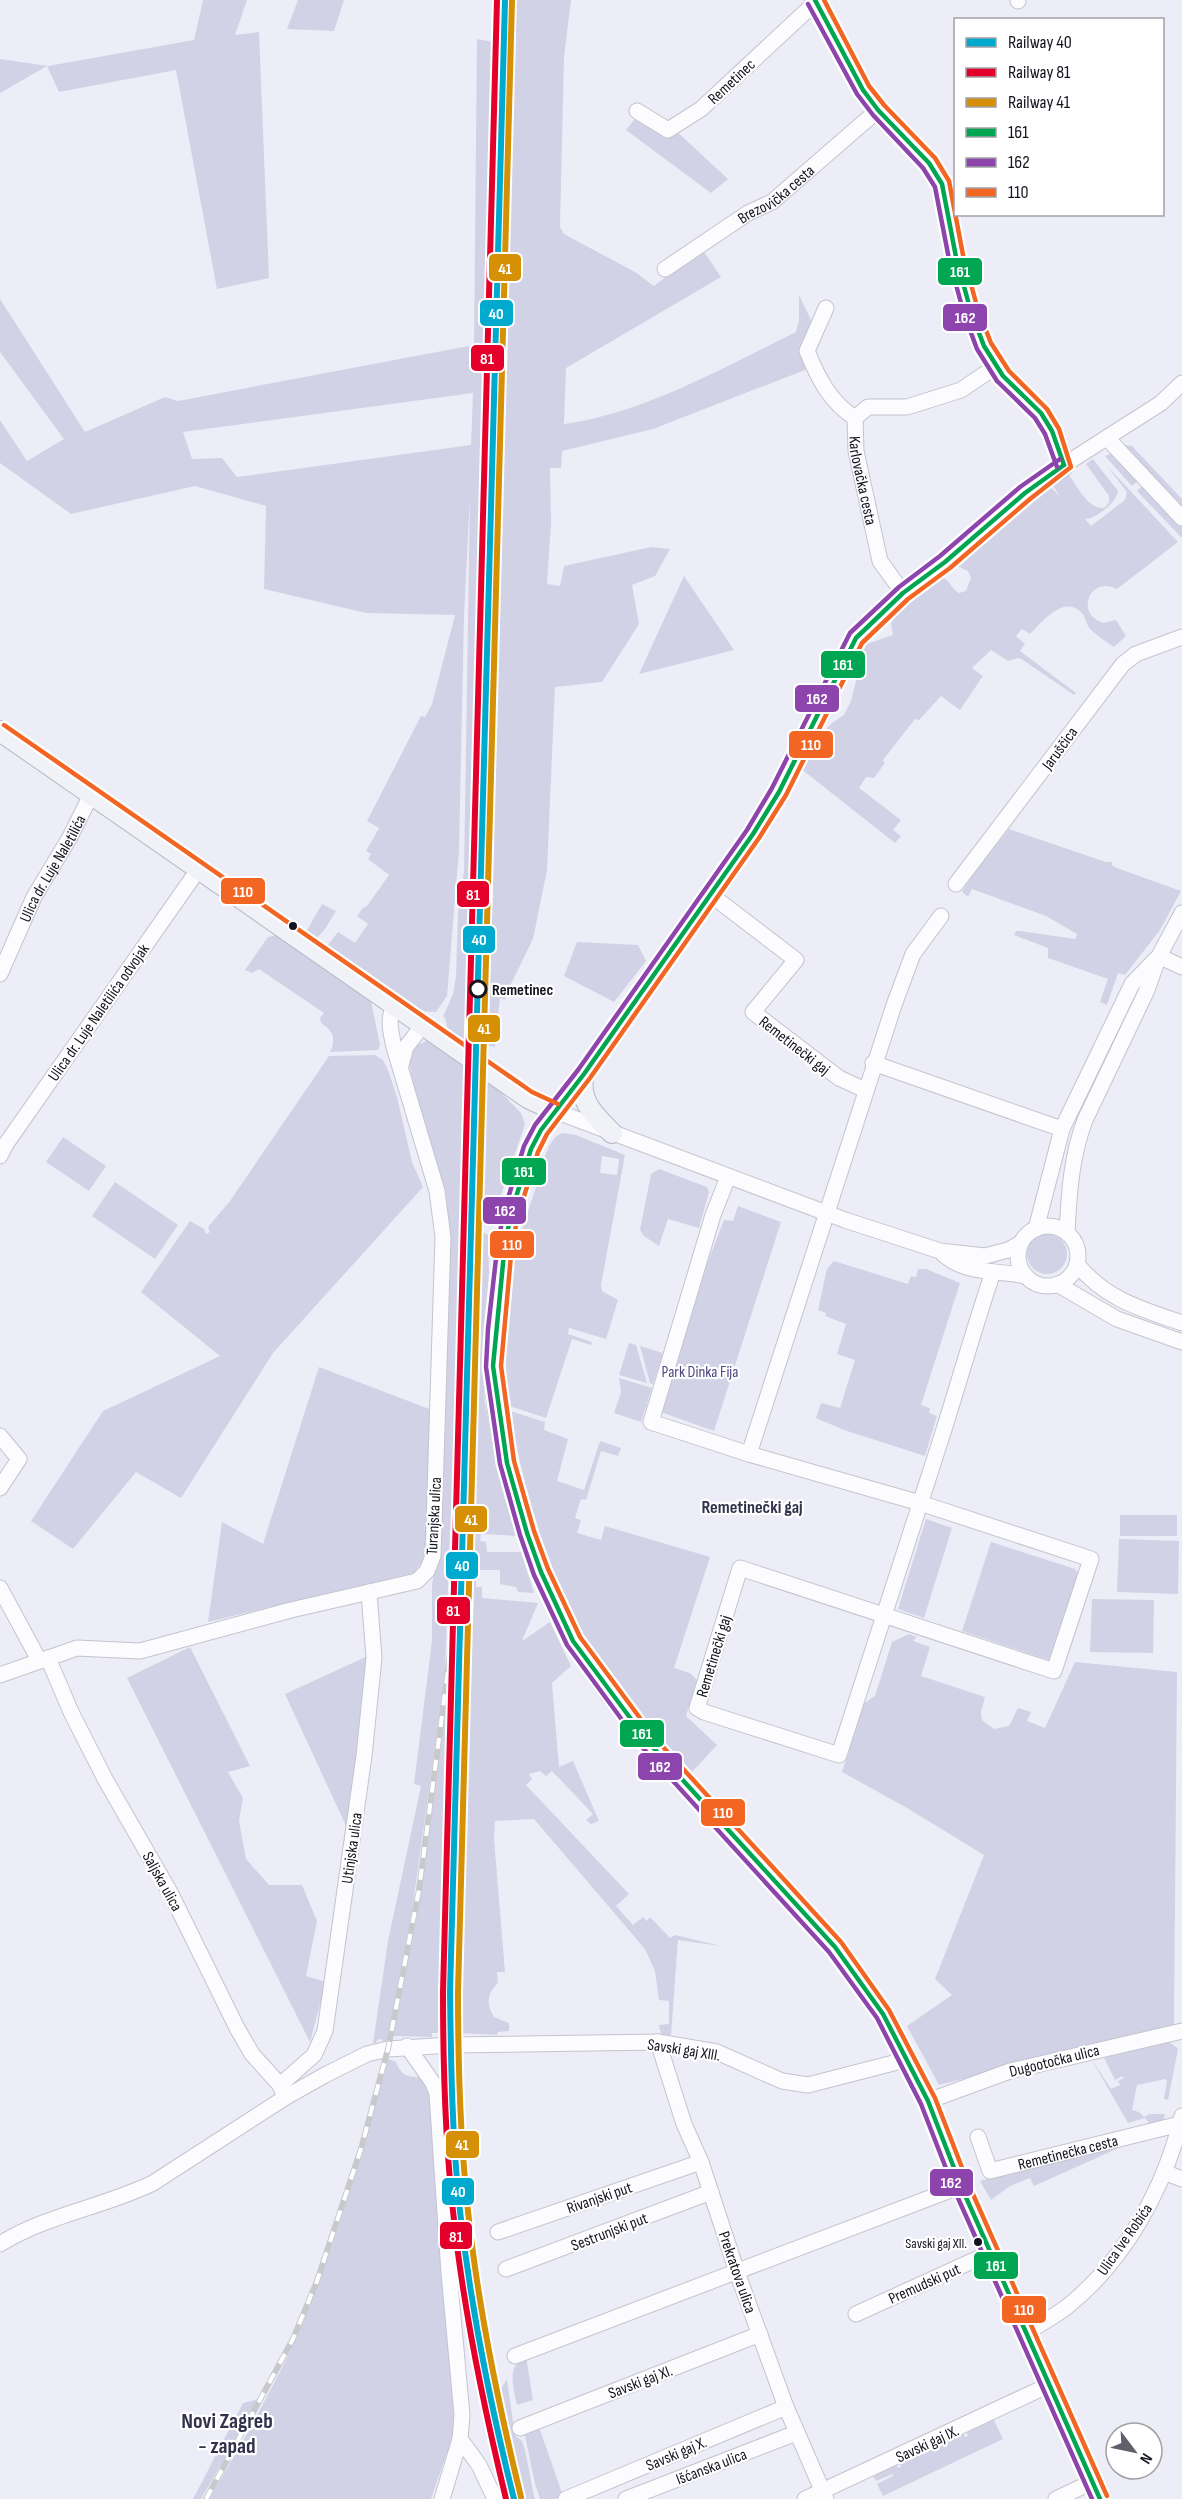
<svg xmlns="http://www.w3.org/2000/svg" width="1182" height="2499" viewBox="0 0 1182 2499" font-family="'Sofia Sans Condensed',sans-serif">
<rect width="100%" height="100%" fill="#ededf8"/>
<g fill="#d2d2e6" fill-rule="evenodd">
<path d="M203,0H247L235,35L259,32L269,278L217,289L176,70L59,92L47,66L0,93V59L48,66L194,40Z"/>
<path d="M298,0H344L334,31L287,29Z"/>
<path d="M510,0H571L564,57L560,227L564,234L635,272L654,286L702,249L721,277L566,368L564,424C644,413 724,367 796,332L799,320V295L811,320L803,345L810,368L653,429L562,451L561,468H550L551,523L547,584L560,586L564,566L651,547L670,549L655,576L632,585L639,624L602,682L555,687L547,870L533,939L507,992L505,1000L500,998L495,1047L485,1045L493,883L488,751Z"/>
<path d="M477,39L504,44L482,792L471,1045L448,1030L445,1018L443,1017L453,994L456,976L458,913L464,871L470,496L464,616L459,851L447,996L436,1012L419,1011L327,946L338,932L355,943L368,924L357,916L363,908L367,906L389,875L368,859L371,854L366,851L379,828L367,821L421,716L425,717L432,704L455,615L366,613L264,589L266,506L195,486L71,514L0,463V420L27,461L64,439L0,352V299L85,432L165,397L178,401L474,345ZM473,393L471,445L237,477L222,458L192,459L183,432Z"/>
<path d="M638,115L676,131L728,179L711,193L626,130Z"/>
<path d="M1125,445L1132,446L1182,499V510L1123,448Z"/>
<path d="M1112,453L1139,480L1132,486L1105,456Z"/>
<path d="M1093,459L1118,491C1117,502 1096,519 1085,519L1091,526L1125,500L1127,492L1107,466L1178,542L1117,589C1107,584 1097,585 1090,595C1084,608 1090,618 1103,623L1116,620L1126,636L1114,647C1106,641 1097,636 1090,629C1086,624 1086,617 1081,612C1063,595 1042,622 1030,634L1022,629L1016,636L1025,644L1020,651L1076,693L1074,695L1023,660L1018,658L1008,661L991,650L972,668L983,676L960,710L941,696L919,720L915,719L883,760L885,763L874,778L866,777L859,788L901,820L893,830L901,836L895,843L800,768L812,745L832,723L844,715L851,701L857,677L854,665L855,657L867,644L893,635L891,623L906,602L940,576C949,578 951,589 959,593L966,591L971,578L968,571L959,567L957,564L1049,485L1061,498L1051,483L1065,474L1067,476L1069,475C1077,486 1088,509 1104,508L1109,503V496L1086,464Z"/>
<path d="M1143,485L1182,526V538L1137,491Z"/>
<path d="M684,576L734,650L639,674Z"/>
<path d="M1009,829L1106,862H1112V865L1117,868L1181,891L1160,930L1125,975L1118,973L1107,1005L1100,1002L1108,979L1048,958V948L1014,935L1016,931H1020L1075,939L1077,934L1046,916L972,889L968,897L962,892L975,872Z"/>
<path d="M322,904L336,911L325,929L316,939L306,932Z"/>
<path d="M277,935L371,1001L380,1045L378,1050L330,1052C336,1039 334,1031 321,1023L320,1018L324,1013L259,969L252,973L245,970L268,937Z"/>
<path d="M577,942L638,945L646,961L614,1002L564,976Z"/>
<path d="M426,1041L432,1042L472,1067L469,1078L457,1530H450L445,1675L412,1911L387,2040L383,2042L382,2039L377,2040L376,2043H373L388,1941L421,1786L414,1784L432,1641V1585L438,1554L443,1497L447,1314L419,1107L408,1060L414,1047Z"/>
<path d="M375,1055L383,1060L388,1070L397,1097L412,1162L423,1187L273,1353L181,1498L136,1472L73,1549L31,1521L103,1411L220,1356L141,1292L190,1221L204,1229L206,1234L210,1232L208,1227L230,1201L329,1056Z"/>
<path d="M479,1070L521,1113L525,1124L495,1213L489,1211L483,1232L488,1235L489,1273L482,1355L485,1403L495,1454L517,1536L481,1534L480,1541L486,1542L487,1552H521L534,1593L518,1592L516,1587L500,1584V1570H476V1587H482V1598L538,1603L522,1641L550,1622L571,1666L552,1683L559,1767L573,1761L599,1821L591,1824L586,1820L593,1814L552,1771L546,1776L540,1771L529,1774L532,1779L526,1785L629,1894L616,1906L633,1925L643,1917L647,1921L650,1917L670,1938L675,1935L721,1946L678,1940L671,2035L661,2034L659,2025L669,2024V2001L659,2000L655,1971L645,1949L534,1819L495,1821L494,1839L505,1972H497L498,1983C487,1993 486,2004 494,2017L509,2023V2031L498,2032L497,2035L455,2033V1888Z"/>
<path d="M562,1133L576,1135L625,1155L601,1285L602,1291L618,1300L606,1339L569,1328L568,1334L592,1342L591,1345L572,1339L546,1418L509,1406C503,1359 503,1311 513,1264C519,1236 529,1209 538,1181C542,1168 547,1138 562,1133ZM602,1156L619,1159L617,1175L600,1173Z"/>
<path d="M63,1137L106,1166L89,1191L46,1162Z"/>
<path d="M659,1169L707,1187L709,1192L699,1228L668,1219L659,1246L644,1236L640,1230L651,1174Z"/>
<path d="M115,1182L178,1225L155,1259L92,1216Z"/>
<path d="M738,1206L781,1222L714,1431L655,1410L672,1354L724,1220L733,1221Z"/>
<circle cx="1047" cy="1254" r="20"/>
<path d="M834,1261L908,1284L911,1276L916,1277L918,1269H926L960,1283L921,1405L930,1408L929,1413L937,1416L925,1456L844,1430L816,1418L821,1403L840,1408L855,1360L837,1354L846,1324L825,1316L826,1313L818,1310L827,1269Z"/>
<path d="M629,1343L636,1345L647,1383L619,1375Z"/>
<path d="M640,1346L663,1353L653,1384L650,1383Z"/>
<path d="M319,1367L432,1410L427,1555L414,1573L208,1622L222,1522L263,1544Z"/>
<path d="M619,1378L652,1388L641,1422L614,1413L621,1392Z"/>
<path d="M510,1411L545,1422L544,1430L568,1439L557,1481L584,1490L600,1441L621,1448L618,1456L601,1451L586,1500L581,1499L575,1518L581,1520L577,1533L601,1540L605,1526L710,1557L674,1668L690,1673L697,1680L686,1716L717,1745L692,1772C671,1749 649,1727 630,1704C565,1626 526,1510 510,1411Z"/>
<rect x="1120" y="1515" width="57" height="21"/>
<path d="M926,1519L952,1528L924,1618L898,1609Z"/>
<path d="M1119,1539L1179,1541L1178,1594L1117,1592Z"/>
<path d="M991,1542L1075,1569L1078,1573L1049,1660L962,1631Z"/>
<path d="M1092,1599L1154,1600L1153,1653L1090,1652Z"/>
<path d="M909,1634L917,1637L913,1641L930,1647L921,1676L985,1697L981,1712L982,1720L994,1729L1009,1726L1018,1708L1031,1712L1027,1721L1045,1728L1075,1662L1177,1672L1174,2025L939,2085L907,2026L952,1995L935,1979L984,1855L907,1808L842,1772L863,1704L875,1696L892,1642Z"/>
<path d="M190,1647L250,1766L228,1772L243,1798L239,1821L246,1859L269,1885H302L317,1921L306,1976L326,1982L310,2042L127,1678Z"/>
<path d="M372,1654L347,1828L285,1694Z"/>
<path d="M451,1667H454L445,1953L447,2036H442V2033H432V2037L393,2036L421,1891Z"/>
<path d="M1168,2041L1178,2049L1168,2100L1164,2099L1167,2081L1165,2079L1137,2085L1132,2110L1139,2112L1144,2117L1150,2114H1165L1163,2122L1150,2124L1145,2118L1128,2123L1090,2057L1111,2089L1120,2085L1118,2081L1124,2078L1122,2076L1115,2080L1104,2058Z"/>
<path d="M388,2059L396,2062C405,2085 416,2070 429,2084L455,2430L431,2499H209C242,2443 275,2386 301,2327C338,2241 362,2149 388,2059Z"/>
<path d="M1117,2146L1121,2147L1034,2186L1030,2178L1010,2186L991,2200L980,2181Z"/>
<path d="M526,2356L533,2400L517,2405C513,2386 506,2366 526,2356Z"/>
<path d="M507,2379L515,2436C518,2438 521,2439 522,2442C526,2447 532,2489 535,2499H519L495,2399Z"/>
<path d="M259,2399L201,2499H193L243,2403Z"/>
<path d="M992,2416L1003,2439L883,2496L877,2484L893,2476V2474L876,2481L873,2476L895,2461L898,2468L901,2467L898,2460L962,2431L965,2437L968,2436L966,2430Z"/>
<path d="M538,2424L563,2496L556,2499H540L535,2484L524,2431Z"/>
</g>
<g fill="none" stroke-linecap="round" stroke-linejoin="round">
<g stroke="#c4c3cf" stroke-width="17">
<g id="minor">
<path d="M1018,1V0"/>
<path d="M637,111L668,130L701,109L816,2"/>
<path id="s1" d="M665,269L748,213L772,202L878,110"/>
<path id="s2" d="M826,308L807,351C818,378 830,402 855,418L856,451L880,561L903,593"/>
<path d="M855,418L868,407H907L961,390L995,367"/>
<path d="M1108,439L1182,518"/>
<path d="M1064,465L1161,403L1182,383"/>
<path d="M956,884L1123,664L1136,654L1182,637"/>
<path d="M711,895L796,960L753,1012L839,1078L865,1090"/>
<path d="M1159,956L1182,967"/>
<path id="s3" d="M0,974L34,897L70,837L91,795"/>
<path d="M873,1063L1062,1129"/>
<path d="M401,1065L406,1047L423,1025"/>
<path d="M555,1111L845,1220L940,1251L985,1256L1008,1250L1021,1243"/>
<path d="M0,1156L6,1144L198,870"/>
<path d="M728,1177L713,1215L651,1422L749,1454L920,1503L1091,1559L1054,1671L740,1568L697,1708L704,1712L839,1755C872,1651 907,1547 940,1442C958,1386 974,1328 993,1272"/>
<circle cx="1048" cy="1256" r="30"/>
<path d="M1036,1229L1062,1129L1132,984L1155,960"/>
<path d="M1067,1233C1069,1194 1071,1157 1085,1120L1147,990L1159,956L1182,913"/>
<path d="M943,1254C966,1275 998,1270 1026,1276"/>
<path d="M1077,1264C1105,1299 1141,1309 1182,1323"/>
<path d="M1057,1284L1117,1319L1182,1342"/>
<path d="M0,1436L19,1459L0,1488"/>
<path d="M749,1454L894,1005L913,954L941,916"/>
<path d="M0,1588L39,1660"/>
<path d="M48,1658L71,1712L105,1779L171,1894L237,2028L252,2054L280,2085L284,2095"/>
<path d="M0,1675L77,1648L140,1651L291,1610L417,1581L427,1571L433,1556L443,1237L437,1191L394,1047C391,1033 387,1019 394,1006"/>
<path d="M658,2042L684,2124L701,2162L737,2272L786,2407L826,2499"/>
<path d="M407,2046L433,2083L437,2094L449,2273L462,2415L460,2439L442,2499"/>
<path d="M280,2085L314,2055L325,2031L364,1756L374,1658L369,1592"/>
<path d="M928,2101L1010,2071L1182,2031"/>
<path id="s4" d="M978,2137L990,2171L1180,2124"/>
<path d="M1164,2172L1182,2179"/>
<path d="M498,2232L701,2162"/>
<path d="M0,2244C46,2215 104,2207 153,2183L286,2097L325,2075L367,2054L388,2049L450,2045L658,2042L717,2052L782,2081L808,2085L909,2059"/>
<path d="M506,2269L711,2192"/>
<path d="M856,2314L992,2252"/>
<path d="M1026,2333C1040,2324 1055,2316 1068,2306C1126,2259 1165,2187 1182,2116"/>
<path d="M515,2356L961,2186"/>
<path d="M520,2428L760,2334"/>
<path d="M460,2439L479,2465L495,2499"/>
<path d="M566,2499L786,2407"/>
<path d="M626,2499L796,2433"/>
<path d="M805,2499L1049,2385"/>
<path d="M1056,2499L1092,2482"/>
</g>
</g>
<g stroke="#b8b7c6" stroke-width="22">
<g id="major">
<path d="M815,0L863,90L878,110L929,163L942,184L956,257L971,312L984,346L1003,376L1041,413L1052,431L1064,465L1025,493L945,562L903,593L856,638L779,792L753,834L584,1074L541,1130L531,1149L512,1210L505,1243L495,1329L493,1366L498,1409L507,1463L527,1533L541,1572L573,1641L613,1697L648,1742L835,1947L883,2014L928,2101L961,2186L1100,2499"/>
<path d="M0,731L528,1098L555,1111"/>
<path d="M584,1074C577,1100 595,1116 612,1133"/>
</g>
</g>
<use href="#minor" stroke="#fcfcfe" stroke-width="15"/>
<use href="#major" stroke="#f1f1f8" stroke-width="20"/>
<g stroke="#c9c9cd" stroke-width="6">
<path id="rail" d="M206,2499L293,2339L317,2281L361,2149L388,2049L419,1890L456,1609L461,1555"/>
</g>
<use href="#rail" stroke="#fff" stroke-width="4" stroke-dasharray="11" stroke-linecap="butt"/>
<g stroke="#fff" stroke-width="9">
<g id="bus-1">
<path d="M815,0L863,90L878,110L929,163L942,184L956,257L971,312L984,346L1003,376L1041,413L1052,431L1064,465"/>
<path d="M1064,465L1025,493L945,562L903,593L856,638L779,792L753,834L584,1074L541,1130L531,1149L512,1210L505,1243L493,1366L507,1463L527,1533L541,1572L573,1641L648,1742L835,1947L883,2014L928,2101L961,2186L1100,2499"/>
</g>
</g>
<g stroke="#fff" stroke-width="9">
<g id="bus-2">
<path d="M808,4L857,94L873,115L923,168L935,187L949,259L964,314L977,349L997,381L1035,418L1045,434L1057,467"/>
<path d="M1060,459L1020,487L940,556L899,587L850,633L772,788L747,830L578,1070L535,1125L524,1146L505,1208L498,1241L488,1329L486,1367L500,1464L520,1535L534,1575L567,1645L642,1747L829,1952L877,2018L921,2104L954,2189L1092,2499"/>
</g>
</g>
<g stroke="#fff" stroke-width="9">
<g id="bus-3">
<path d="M824,0L869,86L884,105L935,158L949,181L963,255L978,310L991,343L1009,371L1047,409L1059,429L1071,467L1030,499L950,568L908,599L862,643L786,795L759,838L590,1078L547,1134L538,1152L519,1212L512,1244L501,1366L514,1461L534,1531L548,1569L580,1637L654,1737L841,1942L889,2010L935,2098L968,2183L1107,2496"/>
<path d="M4,725L532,1092L558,1104"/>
</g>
</g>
<use href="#bus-1" stroke="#00a651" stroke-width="4.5"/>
<use href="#bus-2" stroke="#8e44ad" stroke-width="4.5"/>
<use href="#bus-3" stroke="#f26522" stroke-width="4.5"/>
<g stroke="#fff" stroke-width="10">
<path id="rail-1" d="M505,0L450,1992C451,2065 452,2139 460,2211C471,2309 490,2404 514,2499"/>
</g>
<g stroke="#fff" stroke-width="10">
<path id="rail-2" d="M497,0L443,1992C443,2065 445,2139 453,2211C463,2309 483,2404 506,2499"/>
</g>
<g stroke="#fff" stroke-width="10">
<path id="rail-3" d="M512,0L458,1992C458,2065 460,2138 468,2211C478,2308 498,2403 521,2497"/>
</g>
<use href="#rail-1" stroke="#00a9ce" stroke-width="6"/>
<use href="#rail-2" stroke="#e4002b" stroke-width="6"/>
<use href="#rail-3" stroke="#d59005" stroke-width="6"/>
</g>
<g fill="#14141f" stroke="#fff" stroke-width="2">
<circle cx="293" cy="926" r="5"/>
<circle cx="978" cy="2242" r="5"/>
</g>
<circle fill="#fff" stroke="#14141f" stroke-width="3" cx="478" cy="989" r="8"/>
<g text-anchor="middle" stroke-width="4.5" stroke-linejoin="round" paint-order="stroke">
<g font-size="14" fill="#14141f" stroke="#fff" text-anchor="end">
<text x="967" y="2248">Savski gaj XII.</text>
</g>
<g font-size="16" fill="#14141f" stroke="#fff">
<text transform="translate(731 81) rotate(-43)" y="6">Remetinec</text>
<text dy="6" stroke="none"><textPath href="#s1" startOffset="134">Brezovička cesta</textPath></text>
<text dy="6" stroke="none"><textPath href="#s2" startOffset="194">Karlovačka cesta</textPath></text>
<text transform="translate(1059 748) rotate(-54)" y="6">Jaruščica</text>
<text dy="6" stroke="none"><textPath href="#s3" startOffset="118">Ulica dr. Luje Naletilića</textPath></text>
<text transform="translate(98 1012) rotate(-55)" y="6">Ulica dr. Luje Naletilića odvojak</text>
<text transform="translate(795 1045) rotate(38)" y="6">Remetinečki gaj</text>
<text transform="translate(433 1516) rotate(-87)" y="6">Turanjska ulica</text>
<text transform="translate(713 1656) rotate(-73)" y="6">Remetinečki gaj</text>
<text transform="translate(351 1848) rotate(-82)" y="6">Utinjska ulica</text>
<text transform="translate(163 1881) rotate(61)" y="6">Saljska ulica</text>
<text transform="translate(684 2049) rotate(9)" y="6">Savski gaj XIII.</text>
<text transform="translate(1054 2060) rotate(-14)" y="6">Dugootočka ulica</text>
<text dy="6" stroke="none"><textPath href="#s4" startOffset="116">Remetinečka cesta</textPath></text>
<text transform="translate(599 2197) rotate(-19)" y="6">Rivanjski put</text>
<text transform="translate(609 2231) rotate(-21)" y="6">Sestrunjski put</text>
<text transform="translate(1124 2239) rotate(-55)" y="6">Ulica Ive Robića</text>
<text transform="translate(738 2272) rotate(71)" y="6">Prekratova ulica</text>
<text transform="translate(924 2283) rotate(-24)" y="6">Premudski put</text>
<text transform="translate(640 2381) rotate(-21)" y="6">Savski gaj XI.</text>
<text transform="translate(927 2443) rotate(-25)" y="6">Savski gaj IX.</text>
<text transform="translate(676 2453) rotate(-23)" y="6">Savski gaj X.</text>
<text transform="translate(711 2466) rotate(-21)" y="6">Išćanska ulica</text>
</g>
<g font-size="16" font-weight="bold" fill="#14141f" stroke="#fff" text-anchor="start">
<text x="492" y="995">Remetinec</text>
</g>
<g font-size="16" fill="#4c4780" stroke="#fff">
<text x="700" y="1377">Park Dinka Fija</text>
</g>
<g font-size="18" font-weight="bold" fill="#33324d" stroke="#fff">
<text x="752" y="1513">Remetinečki gaj</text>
</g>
<g font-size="22" font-weight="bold" fill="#33324d" stroke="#fff">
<text x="227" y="2428">Novi Zagreb<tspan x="227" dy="25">- zapad</tspan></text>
</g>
</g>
<g stroke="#fff" stroke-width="2">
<rect x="488" y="253" width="34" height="29" rx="6" fill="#d59005"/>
<rect x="937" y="257" width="46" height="29" rx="6" fill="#00a651"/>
<rect x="479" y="299" width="35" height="28" rx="6" fill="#00a9ce"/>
<rect x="942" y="303" width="46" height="29" rx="6" fill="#8e44ad"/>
<rect x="470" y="344" width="35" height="28" rx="6" fill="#e4002b"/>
<rect x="820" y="650" width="46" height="29" rx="6" fill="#00a651"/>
<rect x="794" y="684" width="46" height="29" rx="6" fill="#8e44ad"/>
<rect x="788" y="730" width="46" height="29" rx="6" fill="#f26522"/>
<rect x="220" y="877" width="46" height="28" rx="6" fill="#f26522"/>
<rect x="456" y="880" width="34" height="28" rx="6" fill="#e4002b"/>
<rect x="462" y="925" width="34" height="29" rx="6" fill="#00a9ce"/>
<rect x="467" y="1014" width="34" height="29" rx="6" fill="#d59005"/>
<rect x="501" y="1157" width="46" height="29" rx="6" fill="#00a651"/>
<rect x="482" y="1196" width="45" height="29" rx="6" fill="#8e44ad"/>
<rect x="489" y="1230" width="46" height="29" rx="6" fill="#f26522"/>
<rect x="454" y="1505" width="34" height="28" rx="6" fill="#d59005"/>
<rect x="445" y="1551" width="34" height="29" rx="6" fill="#00a9ce"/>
<rect x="436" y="1596" width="35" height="29" rx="6" fill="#e4002b"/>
<rect x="619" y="1719" width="46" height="29" rx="6" fill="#00a651"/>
<rect x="637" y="1752" width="46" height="29" rx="6" fill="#8e44ad"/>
<rect x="700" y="1798" width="46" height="29" rx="6" fill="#f26522"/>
<rect x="445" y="2130" width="35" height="29" rx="6" fill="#d59005"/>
<rect x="929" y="2168" width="45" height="29" rx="6" fill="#8e44ad"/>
<rect x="441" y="2177" width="34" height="29" rx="6" fill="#00a9ce"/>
<rect x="439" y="2221" width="34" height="29" rx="6" fill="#e4002b"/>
<rect x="973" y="2251" width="46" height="29" rx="6" fill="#00a651"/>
<rect x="1001" y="2295" width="46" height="29" rx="6" fill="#f26522"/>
</g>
<g font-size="16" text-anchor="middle" font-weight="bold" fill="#fff">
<text x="505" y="274">41</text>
<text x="960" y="277">161</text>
<text x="496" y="319">40</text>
<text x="965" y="323">162</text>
<text x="487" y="364">81</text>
<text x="843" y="670">161</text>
<text x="817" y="704">162</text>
<text x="811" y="750">110</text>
<text x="243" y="897">110</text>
<text x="473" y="900">81</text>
<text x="479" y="945">40</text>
<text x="484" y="1034">41</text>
<text x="524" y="1177">161</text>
<text x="505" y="1216">162</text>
<text x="512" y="1250">110</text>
<text x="471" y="1525">41</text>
<text x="462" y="1571">40</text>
<text x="453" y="1616">81</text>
<text x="642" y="1739">161</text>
<text x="660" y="1772">162</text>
<text x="723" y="1818">110</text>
<text x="462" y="2150">41</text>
<text x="951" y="2188">162</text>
<text x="458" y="2197">40</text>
<text x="456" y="2242">81</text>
<text x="996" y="2271">161</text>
<text x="1024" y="2315">110</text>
</g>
<rect x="954" y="18" width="210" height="198" fill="#ffffff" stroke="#a1a1a5" stroke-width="1.5"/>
<rect x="966" y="38" width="30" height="9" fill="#00a9ce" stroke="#a1a1a5" stroke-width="1.5"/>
<text x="1008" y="48" font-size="18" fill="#14141f">Railway 40</text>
<rect x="966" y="68" width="30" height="9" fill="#e4002b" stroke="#a1a1a5" stroke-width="1.5"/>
<text x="1008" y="78" font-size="18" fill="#14141f">Railway 81</text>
<rect x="966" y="98" width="30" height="9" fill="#d59005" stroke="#a1a1a5" stroke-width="1.5"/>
<text x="1008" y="108" font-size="18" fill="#14141f">Railway 41</text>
<rect x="966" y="128" width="30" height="9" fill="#00a651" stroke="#a1a1a5" stroke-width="1.5"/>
<text x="1008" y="138" font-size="18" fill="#14141f">161</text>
<rect x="966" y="158" width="30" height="9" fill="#8e44ad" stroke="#a1a1a5" stroke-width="1.5"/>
<text x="1008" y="168" font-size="18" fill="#14141f">162</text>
<rect x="966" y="188" width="30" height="9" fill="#f26522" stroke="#a1a1a5" stroke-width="1.5"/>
<text x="1008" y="198" font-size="18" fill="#14141f">110</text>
<g transform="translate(1134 2451) rotate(122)"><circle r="28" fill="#ffffff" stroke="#a1a1a5" stroke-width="1.5"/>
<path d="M0-4.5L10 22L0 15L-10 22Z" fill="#60606b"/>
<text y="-9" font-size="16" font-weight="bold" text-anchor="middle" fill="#14141f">N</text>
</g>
</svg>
